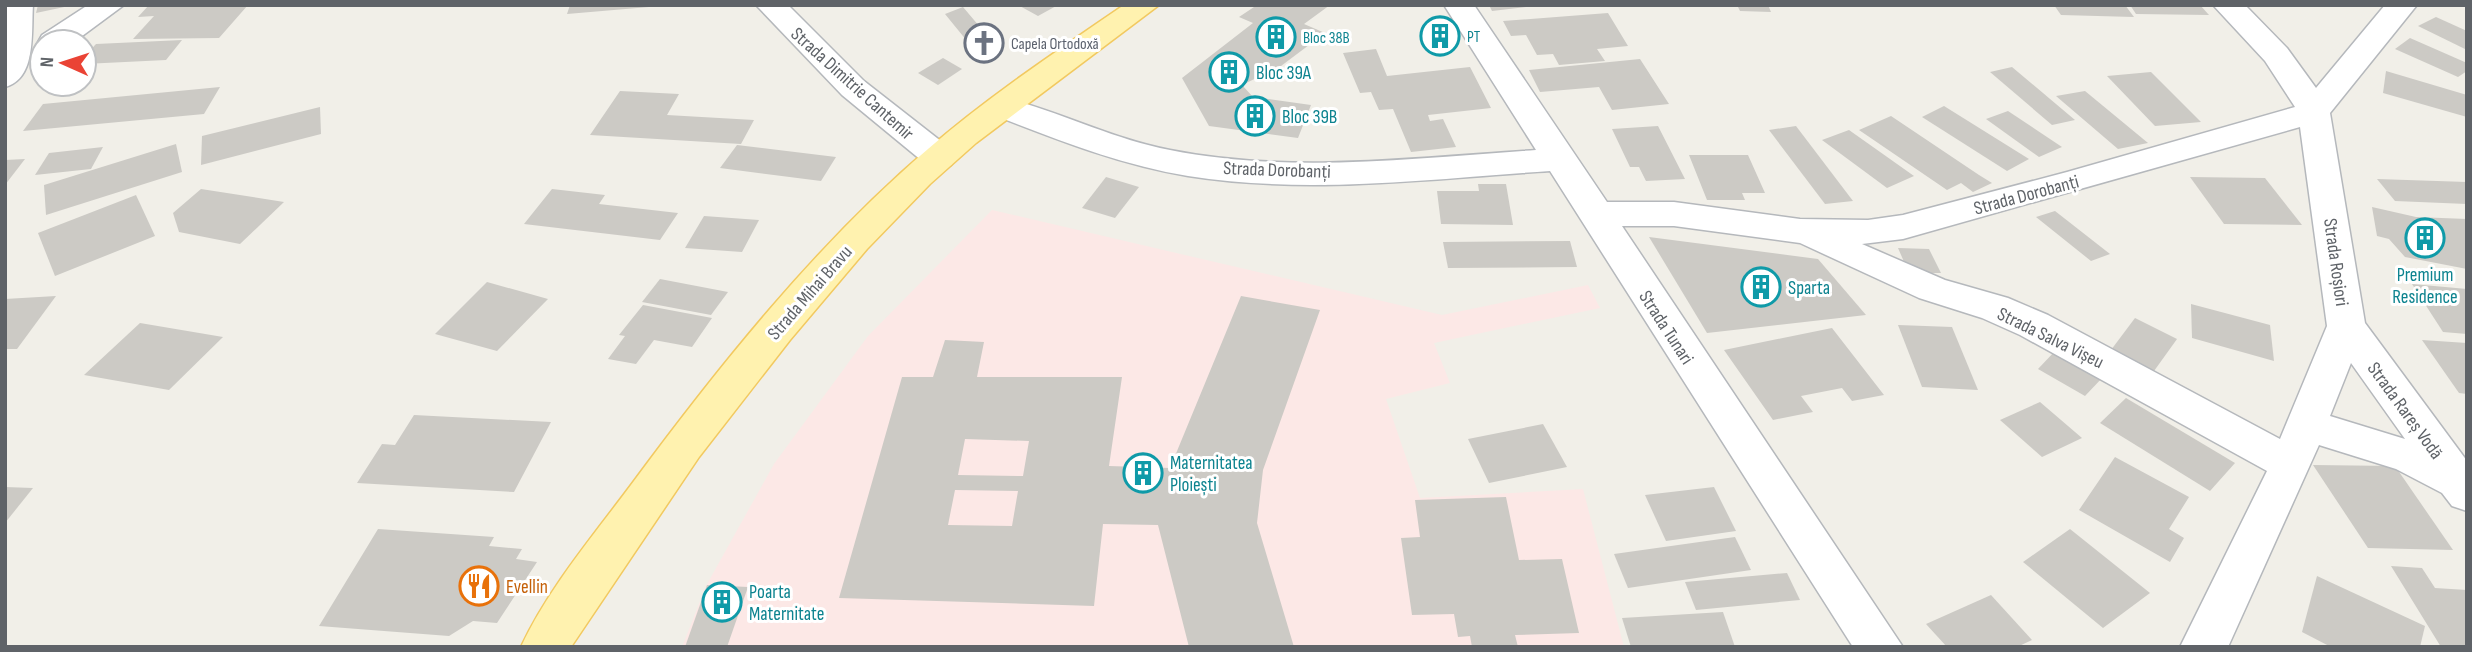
<svg xmlns="http://www.w3.org/2000/svg" width="2472" height="652" viewBox="0 0 2472 652" font-family="'Sofia Sans Condensed',sans-serif">
<rect width="100%" height="100%" fill="#f1efe8"/>
<path fill="#fce8e6" d="M992,210L1442,315L1588,285L1600,308L1434,343L1450,383L1386,399L1420,498L1583,489L1624,647H682L706,586L774,464L868,336Z"/>
<g fill="#cccac5" fill-rule="evenodd">
<path d="M38,5H69V6L36,13Z"/>
<path d="M149,5H248L219,38L133,39L154,16L138,17Z"/>
<path d="M570,5H649V7L567,14Z"/>
<path d="M1018,5H1058L1038,16Z"/>
<path d="M1257,5H1330L1304,24L1325,33L1281,66L1242,85L1253,97L1311,105L1298,138L1209,126L1182,78L1253,23L1239,17Z"/>
<path d="M1489,5H1526V7L1492,11Z"/>
<path d="M1737,5H1768L1771,12L1740,11Z"/>
<path d="M2054,5H2125L2134,17L2061,15Z"/>
<path d="M2130,5H2200L2209,15L2136,14Z"/>
<path d="M963,7L985,33L1002,45L984,56L967,41L945,14Z"/>
<path d="M1608,13L1628,46L1597,49L1605,61L1559,65L1553,54L1537,55L1526,35L1511,36L1503,21Z"/>
<path d="M2436,17L2467,31V50L2418,26Z"/>
<path d="M1448,24L1459,44L1433,47L1422,28Z"/>
<path d="M2410,38L2467,63V71L2458,77L2395,49Z"/>
<path d="M182,40L166,60L84,64V57L96,44Z"/>
<path d="M1376,49L1387,76L1470,67L1491,108L1428,115L1430,121L1443,119L1456,147L1411,152L1393,109L1379,110L1371,92L1360,93L1343,53Z"/>
<path d="M943,58L962,69L938,85L918,73Z"/>
<path d="M1640,59L1669,104L1612,110L1599,87L1540,92L1529,70Z"/>
<path d="M2012,67L2075,120L2052,125L1990,72Z"/>
<path d="M2386,71L2467,95V117L2383,93Z"/>
<path d="M2151,72L2201,122L2155,126L2107,76Z"/>
<path d="M220,87L204,114L23,131L43,104Z"/>
<path d="M620,91L679,94L667,115L754,120L741,144L590,135Z"/>
<path d="M2085,91L2148,143L2118,149L2056,96Z"/>
<path d="M1944,106L2029,159L2007,171L1922,117Z"/>
<path d="M320,107L321,134L201,165L202,136Z"/>
<path d="M2008,111L2062,147L2039,157L1986,119Z"/>
<path d="M1891,116L1979,175L1992,183L1973,192L1961,183L1947,190L1859,130Z"/>
<path d="M1658,126L1685,179L1646,181L1639,167H1630L1612,129Z"/>
<path d="M1796,126L1853,201L1825,204L1769,130Z"/>
<path d="M1849,130L1914,176L1887,188L1822,140Z"/>
<path d="M176,144L182,172L46,215L44,185Z"/>
<path d="M737,145L836,157L821,181L720,168Z"/>
<path d="M103,147L91,169L35,175L49,153Z"/>
<path d="M1689,155H1748L1765,193H1742L1745,200H1707Z"/>
<path d="M25,159L5,185V160Z"/>
<path d="M1106,177L1139,187L1115,218L1082,208Z"/>
<path d="M2190,177L2265,178L2302,225L2224,224Z"/>
<path d="M2377,179L2467,182V204L2395,201Z"/>
<path d="M1478,184H1506L1513,225L1441,224L1437,191H1479Z"/>
<path d="M201,189L284,202L240,244L179,232L173,213Z"/>
<path d="M552,189L605,195L599,204L678,213L660,240L524,224Z"/>
<path d="M136,195L155,236L55,276L38,233Z"/>
<path d="M2372,207L2416,217L2467,219V269L2405,257L2389,239L2377,236Z"/>
<path d="M2055,211L2110,254L2091,261L2036,217Z"/>
<path d="M704,216L759,220L742,252L685,248Z"/>
<path d="M1649,237L1818,259L1866,315L1707,333Z"/>
<path d="M1570,241L1577,267L1448,268L1443,242Z"/>
<path d="M1898,248L1929,249L1941,273H1909Z"/>
<path d="M660,279L728,292L711,315L642,302Z"/>
<path d="M487,282L548,299L497,351L435,334Z"/>
<path d="M2412,284L2467,289V334L2443,332Z"/>
<path d="M56,296L17,349H5V299Z"/>
<path d="M1241,296L1320,310L1263,470L1257,523L1294,647H1189L1158,525L1103,524L1094,606L839,598L902,377H933L945,340L984,342L977,377H1122L1109,466L1170,468ZM965,439L1029,441L1023,476L958,475ZM955,490L1018,491L1012,526L948,525Z"/>
<path d="M2191,304L2270,325L2274,361L2192,338Z"/>
<path d="M643,305L712,318L692,347L654,340L636,364L608,359L625,336L619,335Z"/>
<path d="M2135,318L2177,339L2154,371L2111,350Z"/>
<path d="M140,323L223,337L169,390L84,375Z"/>
<path d="M1898,325L1952,327L1978,390L1922,387Z"/>
<path d="M1832,328L1884,395L1852,401L1842,388L1801,396L1813,412L1773,420L1724,350Z"/>
<path d="M2422,340L2467,343V394L2459,393Z"/>
<path d="M2056,350L2103,377L2085,396L2038,369Z"/>
<path d="M2126,398L2235,463L2210,491L2100,423Z"/>
<path d="M2040,402L2082,438L2042,457L2000,420Z"/>
<path d="M414,415L551,422L514,492L357,483L382,444L395,445Z"/>
<path d="M1543,424L1567,467L1489,483L1468,439Z"/>
<path d="M2115,457L2189,497L2169,529L2184,538L2170,562L2079,510Z"/>
<path d="M2313,465L2395,466L2453,550L2368,548Z"/>
<path d="M5,487L33,488L5,523Z"/>
<path d="M1714,487L1736,531L1666,541L1645,495Z"/>
<path d="M1506,497L1519,560L1562,559L1579,633L1515,635L1518,647H1472L1470,636L1458,637L1454,614L1412,615L1401,538L1420,537L1415,500Z"/>
<path d="M378,529L494,537L489,546L522,549L516,559L537,562L497,623L473,621L449,636L319,626Z"/>
<path d="M2070,529L2150,593L2103,628L2023,562Z"/>
<path d="M1735,537L1751,570L1628,588L1614,554Z"/>
<path d="M2391,566L2422,568L2435,588L2467,590V647H2441Z"/>
<path d="M1787,573L1800,600L1696,610L1685,582Z"/>
<path d="M2317,576L2425,626L2420,647H2331L2302,632Z"/>
<path d="M707,585L748,587L727,647H685Z"/>
<path d="M1991,595L2032,640L2017,647H1947L1926,624Z"/>
<path d="M1723,612L1735,647H1631L1622,618Z"/>
</g>
<g fill="none" stroke-linecap="round" stroke-linejoin="round">
<g stroke="#b5b8bc" stroke-width="3">
<g id="minor">
<path d="M5,5H33C31,32 37,79 5,87Z"/>
<path d="M88,5H124L74,42H42V48L38,42L42,35Z"/>
<path d="M756,5H788L864,81L951,149L956,157L951,165L939,168L927,165L842,95Z"/>
<path d="M1444,5H1474L1607,202H1674L1800,219L1868,220L1903,215L2067,172L2295,107L2265,61L2213,5H2245L2287,48L2316,88L2385,5H2417L2330,113L2365,323L2467,461V511L2452,506L2442,493L2396,469L2319,445L2228,647H2180L2267,471L2020,335L1982,318L1919,298L1800,243L1674,226H1622L1903,647H1853L1550,171C1430,179 1308,195 1188,176C1120,165 1055,139 991,114L986,107L991,100L1002,97C1059,111 1112,139 1170,150C1290,174 1415,158 1536,150ZM2300,127L2327,326L2280,439L2048,315L2008,298L1945,280L1862,244L1903,239ZM2351,363L2405,439L2330,416Z"/>
</g>
</g>
<g stroke="#f2c960" stroke-width="3">
<path id="major" d="M1124,5H1159L976,143L930,184L867,249L790,340L699,457L571,647H521C548,589 593,536 631,485C719,366 815,246 928,149C989,96 1057,51 1124,5Z"/>
</g>
<use href="#minor" fill="#fff" fill-rule="evenodd"/>
<use href="#major" fill="#fff2af" fill-rule="evenodd"/>
</g>
<defs>
<g id="building-ring" transform="scale(2.0125)"><circle r="9.5" fill="#fff" stroke="#0f9aa8" stroke-width="1.5"/><path d="M-4-6H4V6H1V3H-1V6H-4ZM-2.5-4.3h1.7v1.8h-1.7ZM.8-4.3h1.7v1.8H.8ZM-2.5-1h1.7V.8h-1.7ZM.8-1h1.7V.8H.8Z" fill="#0f9aa8"/></g>
<g id="church-ring" transform="scale(2.0125)"><circle r="9.5" fill="#fff" stroke="#6b7280" stroke-width="1.5"/><path d="M-1.2-6h2.4v3.5h3.3v2.4h-3.3V6h-2.4V-.1h-3.3v-2.4h3.3Z" fill="#6b7280"/></g>
<g id="restaurant-ring" transform="scale(2.0125)"><circle r="9.5" fill="#fff" stroke="#e8710a" stroke-width="1.5"/><path d="M-5-6h1v4h1v-4h1v4h1v-4h1v5L-1.5 .5V6h-2V.5L-5-1ZM5-6V6H3V1.5H1.5Q1.5-4 5-6Z" fill="#e8710a"/></g>
</defs>
<g fill-rule="evenodd">
<use href="#building-ring" x="1440" y="36"/>
<use href="#building-ring" x="1276" y="37"/>
<use href="#church-ring" x="984" y="43"/>
<use href="#building-ring" x="1229" y="72"/>
<use href="#building-ring" x="1255" y="116"/>
<use href="#building-ring" x="2425" y="238"/>
<use href="#building-ring" x="1761" y="287"/>
<use href="#building-ring" x="1143" y="473"/>
<use href="#restaurant-ring" x="479" y="586"/>
<use href="#building-ring" x="722" y="602"/>
</g>
<g text-anchor="middle" stroke-width="6" stroke-linejoin="round" paint-order="stroke">
<g font-size="16" fill="#0d838f" stroke="#fff" text-anchor="start">
<text x="1467" y="42">PT</text>
<text x="1303" y="43">Bloc 38B</text>
</g>
<g font-size="16" fill="#5b616d" stroke="#fff" text-anchor="start">
<text x="1011" y="49">Capela Ortodoxă</text>
</g>
<g font-size="19" fill="#0d838f" stroke="#fff" text-anchor="start">
<text x="1256" y="79">Bloc 39A</text>
<text x="1282" y="123">Bloc 39B</text>
<text x="2425" y="281" text-anchor="middle">Premium<tspan x="2425" dy="22">Residence</tspan></text>
<text x="1788" y="294">Sparta</text>
<text x="1170" y="469">Maternitatea<tspan x="1170" dy="22">Ploiești</tspan></text>
<text x="749" y="598">Poarta<tspan x="749" dy="22">Maternitate</tspan></text>
</g>
<g font-size="19" fill="#5f6368" stroke="#fff">
<text transform="translate(853 83) rotate(42)" y="7">Strada Dimitrie Cantemir</text>
<text transform="translate(1277 169) rotate(2)" y="7">Strada Dorobanți</text>
<text transform="translate(2026 194) rotate(-15)" y="7">Strada Dorobanți</text>
<text transform="translate(2337 262) rotate(82)" y="7">Strada Roșiori</text>
<text transform="translate(809 292) rotate(-49)" y="7">Strada Mihai Bravu</text>
<text transform="translate(1667 327) rotate(57)" y="7">Strada Tunari</text>
<text transform="translate(2051 337) rotate(26)" y="7">Strada Salva Vișeu</text>
<text transform="translate(2406 410) rotate(54)" y="7">Strada Rareș Vodă</text>
</g>
<g font-size="19" fill="#c56008" stroke="#fff" text-anchor="start">
<text x="506" y="593">Evellin</text>
</g>
</g>
<rect width="2472" height="652" fill="none" stroke="#5f6368" stroke-width="14"/>
<g transform="translate(63 63) rotate(273)"><circle r="33" fill="#ffffff" stroke="#bfc1c3" stroke-width="2"/>
<path d="M0-5L12 26L0 18L-12 26Z" fill="#ea4335"/>
<text y="-10" font-size="19" font-weight="bold" text-anchor="middle" fill="#5f6368">N</text>
</g>
</svg>
